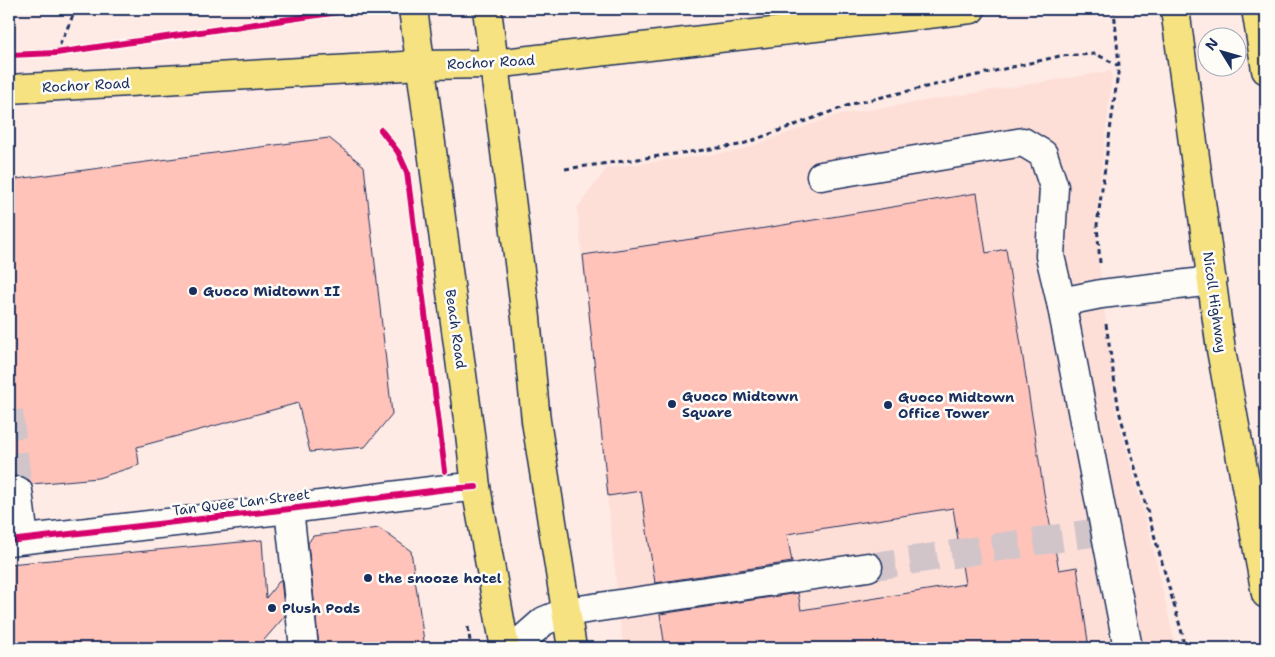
<svg xmlns="http://www.w3.org/2000/svg" width="1275" height="657" viewBox="0 0 1275 657" font-family="'Shantell Sans',sans-serif">
<rect width="100%" height="100%" fill="#feebe5"/>
<filter id="ink" filterUnits="userSpaceOnUse"><feTurbulence type="fractalNoise" baseFrequency=".02" numOctaves="2"/><feDisplacementMap in="SourceGraphic" scale="10" xChannelSelector="R" yChannelSelector="G"/><feConvolveMatrix kernelMatrix="1 2 1 2 8 2 1 2 1" color-interpolation-filters="sRGB"/></filter>
<g filter="url(#ink)">
<path fill="#fedfd8" d="M1111,71L1112,78L1095,226L1116,412L1151,539L1176,648H623L577,208L607,168L738,151L837,115Z"/>
<g fill="#ffc3ba" stroke="#1b2f5e">
<path d="M329,138L364,166L392,414L365,447L310,452L298,403L137,447L139,465L98,478L32,484L30,481L24,476H16L9,478V180Z"/>
<path d="M977,193L986,253L1006,249L1044,493L1059,570L1077,567L1089,648H665L660,614L798,593L801,610L965,584L953,508L787,534L792,562L655,583L641,491L608,496L583,255L753,230Z"/>
<path d="M379,528L411,551L425,648H319L308,543L313,536Z"/>
<path d="M262,540L266,598L281,579L285,616L257,648H9V564Z"/>
</g>
<g fill="none" stroke-linecap="round" stroke-linejoin="round">
<g stroke="#d1c5ca" stroke-width="28" stroke-dasharray="28 14" stroke-linecap="butt">
<path d="M9,411L18,491"/>
<path d="M868,567L1105,531"/>
</g>
<g stroke="#1b2f5e" stroke-width="31">
<g id="minor">
<path d="M821,176L1023,142L1043,154L1054,187L1050,256L1061,302L1128,648"/>
<path d="M1061,302L1101,294L1212,281"/>
<path d="M18,491L24,539"/>
<path d="M289,509L304,648"/>
<path d="M9,541L289,509L447,489L476,487"/>
<path d="M515,648L520,642L544,621L566,612L868,567"/>
</g>
</g>
<g stroke="#1b2f5e" stroke-width="31">
<g id="major">
<path d="M413,9L470,434L476,487L505,648"/>
<path d="M487,9L526,318L536,421L572,648"/>
</g>
</g>
<g stroke="#1b2f5e" stroke-width="31">
<g id="highway">
<path d="M1175,9L1221,350L1266,594"/>
<path d="M1256,9L1266,70"/>
<path d="M9,89L421,65L494,64L971,9"/>
</g>
</g>
<g stroke="#1b2f5e" stroke-width="3" stroke-dasharray="5 4" stroke-linecap="butt">
<path d="M56,53L76,9"/>
<path d="M565,169L740,145L852,104L1060,56L1096,54L1119,66"/>
<path d="M1100,263L1097,225L1119,66L1114,9"/>
<path d="M1106,324L1119,411L1182,633L1184,648"/>
<path d="M468,627L471,648"/>
</g>
<use href="#minor" stroke="#fdfcf7" stroke-width="28"/>
<use href="#major" stroke="#f6e281" stroke-width="28"/>
<use href="#highway" stroke="#f6e281" stroke-width="28"/>
<g stroke="#fdfcf7" stroke-width="9">
<g id="cycleway">
<path d="M9,55L56,53L359,9"/>
<path d="M381,130L398,152L407,172L445,471"/>
<path d="M9,541L289,509L447,489L476,487"/>
</g>
</g>
<use href="#cycleway" stroke="#d6006c" stroke-width="6"/>
</g>
</g>
<g fill="#1b2f5e" stroke="#fdfcf7" stroke-width="2">
<circle cx="193" cy="291" r="5"/>
<circle cx="672" cy="404" r="5"/>
<circle cx="888" cy="405" r="5"/>
<circle cx="368" cy="578" r="5"/>
<circle cx="272" cy="608" r="5"/>
</g>
<g text-anchor="middle" stroke-width="5" stroke-linejoin="round" paint-order="stroke">
<g font-size="14" fill="#1b2f5e" stroke="#fdfcf7">
<text transform="translate(491 62) rotate(-3)" y="5">Rochor Road</text>
<text transform="translate(86 85) rotate(-3)" y="5">Rochor Road</text>
<text transform="translate(1215 302) rotate(82)" y="5">Nicoll Highway</text>
<text transform="translate(456 329) rotate(82)" y="5">Beach Road</text>
<text transform="translate(241 502) rotate(-7)" y="5">Tan Quee Lan Street</text>
</g>
<g font-size="14" font-weight="bold" fill="#1b2f5e" stroke="#fdfcf7" text-anchor="start">
<text x="203" y="296">Guoco Midtown II</text>
<text x="682" y="401">Guoco Midtown<tspan x="682" dy="16">Square</tspan></text>
<text x="898" y="402">Guoco Midtown<tspan x="898" dy="16">Office Tower</tspan></text>
<text x="378" y="583">the snooze hotel</text>
<text x="282" y="613">Plush Pods</text>
</g>
</g>
<rect width="1275" height="657" fill="none" stroke="#fdfcf7" stroke-width="30"/>
<rect x="15" y="15" width="1245" height="627" fill="none" stroke="#1b2f5e" stroke-width="2" filter="url(#ink)"/>
<g transform="translate(1222 52) rotate(307)"><circle r="24" fill="#fdfcf7" stroke="#a3aaba"/>
<path d="M0-4L9 19L0 12L-9 19Z" fill="#1b2f5e"/>
<text y="-8" font-size="14" font-weight="bold" text-anchor="middle" fill="#1b2f5e">N</text>
</g>
</svg>
